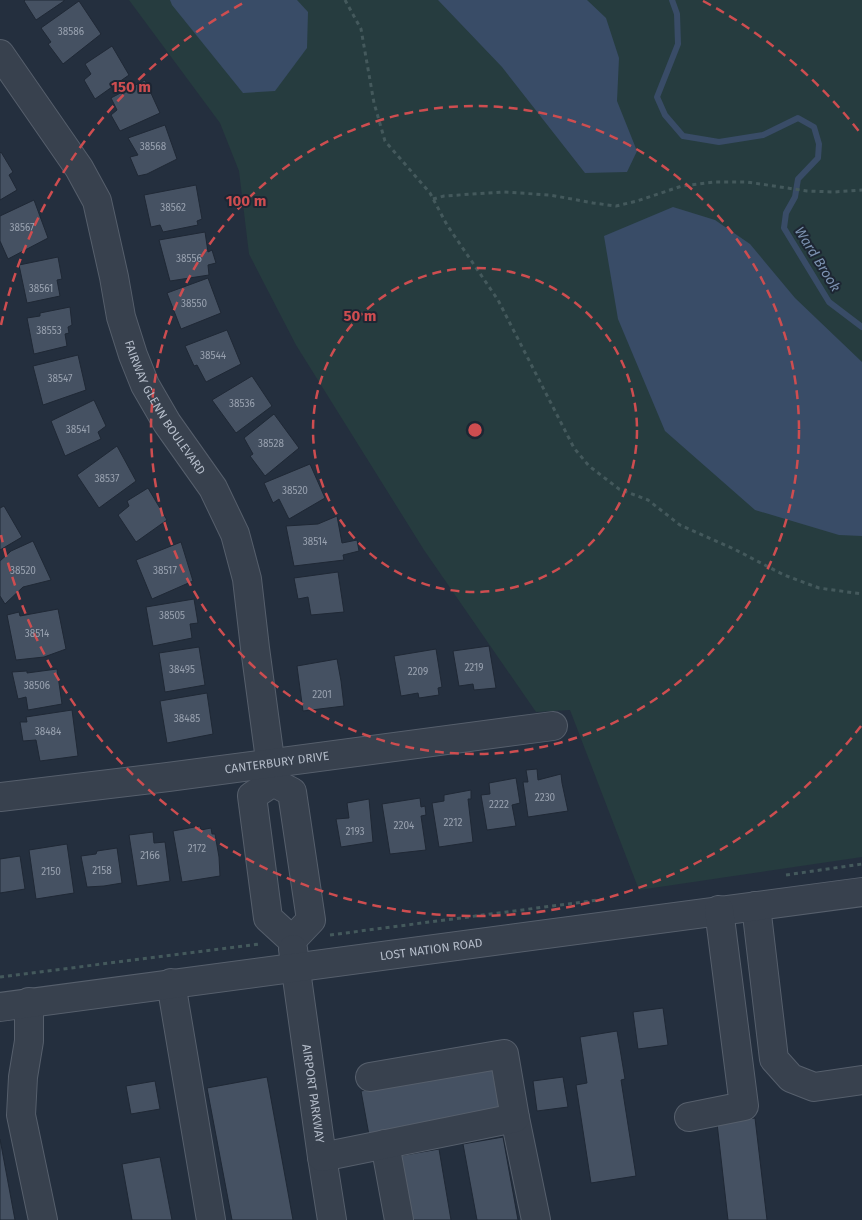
<svg xmlns="http://www.w3.org/2000/svg" width="862" height="1220" viewBox="0 0 862 1220" font-family="'Fira Sans',sans-serif">
<rect width="100%" height="100%" fill="#242f3e"/>
<path fill="#263c3f" d="M129,0H862V857L639,890L570,710L536,712L424,550L296,345L249,254L239,171L220,123Z"/>
<g fill="#394c67">
<path d="M170,0H297L308,12L307,48L275,91L243,93L172,5Z"/>
<path d="M438,0H587L606,18L619,58L617,101L637,151L627,172L585,173L502,67Z"/>
<path d="M673,207L715,220L750,244L795,298L862,362V536L839,535L755,510L665,431L618,319L604,236Z"/>
</g>
<g fill="none" stroke-linecap="round" stroke-linejoin="round">
<path stroke="#394c67" stroke-width="6" d="M672,0L677,14L678,44L657,97L665,115L683,136L719,142L763,135L798,118L814,127L819,144L818,158L798,179L795,197L786,213L784,228L829,302L862,327"/>
</g>
<g fill="#455162" stroke="#1f2835">
<path d="M25,0H64V1L36,20L24,1Z"/>
<path d="M79,1L101,34L63,64L48,44L51,42L41,28Z"/>
<path d="M112,46L129,75L95,99L84,80L91,74L85,64Z"/>
<path d="M145,80L160,113L120,131L111,115L117,110L111,98Z"/>
<path d="M165,125L177,159L147,174L138,176L130,157L138,155L128,138Z"/>
<path d="M1,152L13,172L9,175L17,190L0,200V153Z"/>
<path d="M196,185L202,219L197,221L198,225L163,232L160,225L151,227L144,195Z"/>
<path d="M34,200L48,238L8,259L0,241V216Z"/>
<path d="M205,232L208,252L212,250L216,263L208,265L209,275L170,281L159,240Z"/>
<path d="M58,257L62,279L57,280L60,296L27,303L19,265Z"/>
<path d="M208,278L221,313L181,329L167,293Z"/>
<path d="M70,307L72,325L68,327L69,333L65,334L67,346L34,354L27,318L40,316V313Z"/>
<path d="M227,330L241,364L206,382L197,365L194,366L185,346Z"/>
<path d="M78,355L86,390L43,405L33,366Z"/>
<path d="M252,376L272,406L236,433L212,400Z"/>
<path d="M94,400L106,426L98,432L101,439L65,456L51,421Z"/>
<path d="M274,414L299,448L265,476L250,456L253,454L244,438Z"/>
<path d="M117,446L136,481L99,508L77,475Z"/>
<path d="M310,464L325,498L289,519L279,499L273,503L264,483Z"/>
<path d="M148,488L167,520L136,542L118,515L129,506L127,501Z"/>
<path d="M4,506L22,537L0,550V508Z"/>
<path d="M337,516L342,543L357,540L359,551L343,555L344,560L294,566L286,526L318,524Z"/>
<path d="M33,541L51,580L23,587L5,604L0,596V561L11,551Z"/>
<path d="M181,542L193,581L152,599L136,560Z"/>
<path d="M338,572L344,612L311,615L308,597L298,599L294,578Z"/>
<path d="M194,599L198,623L190,624L192,638L153,646L146,607Z"/>
<path d="M58,609L66,649L44,657L16,660L7,615L19,612L20,616Z"/>
<path d="M489,646L496,688L474,690L473,684L459,686L453,651Z"/>
<path d="M199,647L205,685L165,692L159,653Z"/>
<path d="M436,649L442,687L438,688L439,695L419,698L418,693L401,696L394,656Z"/>
<path d="M337,659L341,681L344,706L303,711L297,666Z"/>
<path d="M57,669L62,704L28,710L26,697L18,699L12,672L27,671V673Z"/>
<path d="M207,693L213,734L167,743L160,701Z"/>
<path d="M72,710L78,756L40,761L36,740L23,741L20,722H27L26,717Z"/>
<path d="M537,769L538,780L561,774L562,783L568,811L528,817L523,782H528L526,770Z"/>
<path d="M516,778L520,803L512,805L516,826L487,830L481,795L490,794L489,783Z"/>
<path d="M471,790V799H468L473,842L439,847L432,803L444,801V795Z"/>
<path d="M420,798L421,807L425,806L426,815L421,816L426,850L390,854L382,804Z"/>
<path d="M369,799L373,842L341,847L336,819L349,818L347,803Z"/>
<path d="M200,826L201,830L211,828L212,834H215L219,857L220,876L182,882L173,831Z"/>
<path d="M153,832L154,843L165,842L170,881L137,886L129,835Z"/>
<path d="M67,844L74,893L36,899L29,850Z"/>
<path d="M117,848L122,883L104,886L87,887L81,856L96,854L97,851Z"/>
<path d="M20,856L25,889L0,893V859Z"/>
<path d="M663,1008L668,1045L638,1049L633,1012Z"/>
<path d="M617,1031L625,1079L621,1080L636,1176L591,1183L576,1085L587,1083L580,1037Z"/>
<path d="M492,1067L500,1111L369,1135L361,1091Z"/>
<path d="M267,1077L293,1220H232L207,1088Z"/>
<path d="M563,1077L568,1107L537,1111L533,1081Z"/>
<path d="M155,1081L160,1109L131,1114L126,1086Z"/>
<path d="M755,1118L767,1220H728L717,1123Z"/>
<path d="M503,1137L518,1220H477L463,1144Z"/>
<path d="M0,1139L15,1220H0Z"/>
<path d="M439,1149L451,1220H410L399,1156Z"/>
<path d="M160,1157L172,1220H132L122,1164Z"/>
</g>
<g fill="none" stroke-linecap="round" stroke-linejoin="round">
<g stroke="#565f6c" stroke-width="30">
<g id="minor">
<path id="s1" d="M0,54L79,168L97,201L114,277L121,317L133,355L145,385L167,423L213,488L235,534L247,579L255,648L273,782"/>
<path d="M273,782L292,792L311,920L292,940L268,918L252,796Z"/>
<path id="s2" d="M0,797L168,777L553,726"/>
<path d="M756,906L774,1059L791,1078L814,1087L862,1080"/>
<path id="s3" d="M293,949L322,1157L332,1220"/>
<path d="M171,983L211,1220"/>
<path d="M29,1002V1041L23,1077L21,1115L43,1220"/>
<path id="s4" d="M0,1007L862,892"/>
<path d="M689,1117L744,1106L719,910"/>
<path d="M515,1118L536,1220"/>
<path d="M385,1144L399,1220"/>
<path d="M322,1157L515,1118L504,1054L370,1077"/>
</g>
</g>
<g stroke="#44595c" stroke-width="3" stroke-dasharray="4 4" stroke-linecap="butt">
<path d="M345,0L361,29L374,103L385,141L430,193L447,225L498,300L574,448L589,466L619,489L648,500L680,525L734,549L784,575L819,588L862,594"/>
<path d="M433,199L444,196L503,192L550,195L593,203L616,206L637,201L682,186L715,182H747L807,191L834,192L862,190"/>
<path d="M786,875L862,864"/>
<path d="M330,935L606,899"/>
<path d="M0,977L259,944"/>
</g>
<use href="#minor" stroke="#38414e" stroke-width="28"/>
</g>
<g fill="none" stroke="#ce4d50" stroke-width="2.5" stroke-dasharray="9 6">
<circle cx="475" cy="430" r="162"/>
<circle cx="475" cy="430" r="324"/>
<path d="M861 726A486 486 0 0 1 1 535M1 325A486 486 0 0 1 247 1M703 1A486 486 0 0 1 861 134"/>
</g>
<g text-anchor="middle" stroke-width="4" stroke-linejoin="round" paint-order="stroke">
<g font-size="10" fill="#98a1af">
<text x="71" y="35">38586</text>
<text x="153" y="150">38568</text>
<text x="173" y="211">38562</text>
<text x="22" y="231">38567</text>
<text x="189" y="262">38556</text>
<text x="41" y="292">38561</text>
<text x="194" y="307">38550</text>
<text x="49" y="334">38553</text>
<text x="213" y="359">38544</text>
<text x="60" y="382">38547</text>
<text x="242" y="407">38536</text>
<text x="78" y="433">38541</text>
<text x="271" y="447">38528</text>
<text x="107" y="482">38537</text>
<text x="295" y="494">38520</text>
<text x="315" y="545">38514</text>
<text x="23" y="574">38520</text>
<text x="165" y="574">38517</text>
<text x="172" y="619">38505</text>
<text x="37" y="637">38514</text>
<text x="474" y="671">2219</text>
<text x="182" y="673">38495</text>
<text x="418" y="675">2209</text>
<text x="37" y="689">38506</text>
<text x="322" y="698">2201</text>
<text x="187" y="722">38485</text>
<text x="48" y="735">38484</text>
<text x="545" y="801">2230</text>
<text x="499" y="808">2222</text>
<text x="453" y="826">2212</text>
<text x="404" y="829">2204</text>
<text x="355" y="835">2193</text>
<text x="197" y="852">2172</text>
<text x="150" y="859">2166</text>
<text x="102" y="874">2158</text>
<text x="51" y="875">2150</text>
</g>
<g font-size="12" fill="#b4bcc9" stroke="#1d2633">
<text dy="4" stroke="none"><textPath href="#s1" startOffset="396">FAIRWAY GLENN BOULEVARD</textPath></text>
<text dy="4" stroke="none"><textPath href="#s2" startOffset="279">CANTERBURY DRIVE</textPath></text>
<text dy="4" stroke="none"><textPath href="#s4" startOffset="435">LOST NATION ROAD</textPath></text>
<text dy="4" stroke="none"><textPath href="#s3" startOffset="146">AIRPORT PARKWAY</textPath></text>
</g>
<g font-size="14" font-style="italic" fill="#7c92b1" stroke="#1d2633">
<text transform="translate(818 259) rotate(58)" y="5">Ward Brook</text>
</g>
</g>
<circle cx="475" cy="430" r="8" fill="#ce4d50" stroke="#1d2633" stroke-width="2.5"/>
<g font-size="15" text-anchor="middle" font-weight="bold" fill="#ce4d50" stroke="#1d2633" stroke-width="4" stroke-linejoin="round" paint-order="stroke">
<text x="131" y="92">150 m</text>
<text x="246" y="206">100 m</text>
<text x="360" y="321">50 m</text>
</g>
</svg>
